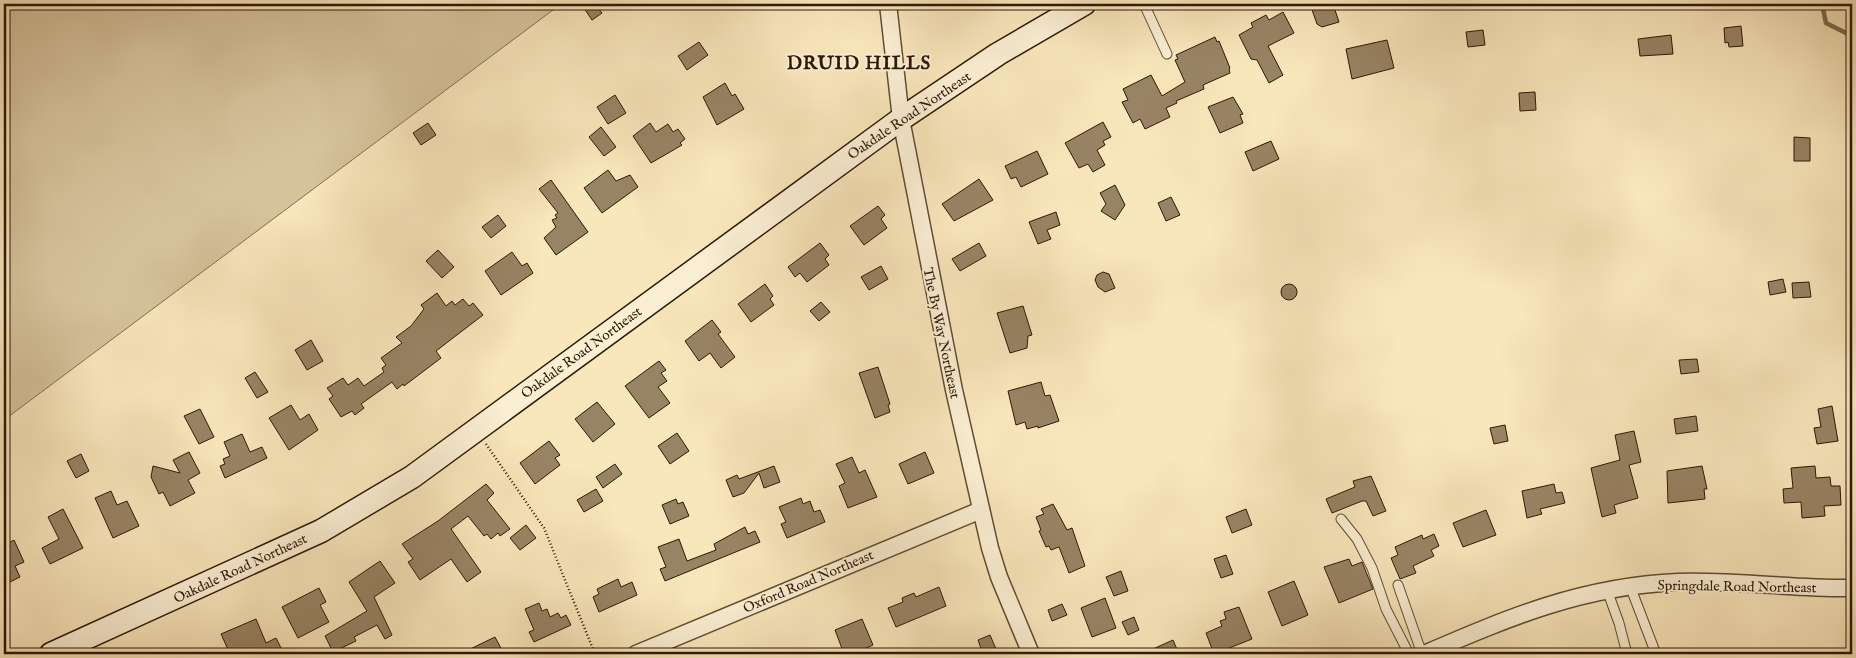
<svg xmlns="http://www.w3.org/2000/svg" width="1856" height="658" viewBox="0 0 1856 658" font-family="'IM FELL English',serif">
<rect width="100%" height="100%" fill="#f9e6bb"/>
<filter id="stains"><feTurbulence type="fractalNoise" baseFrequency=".004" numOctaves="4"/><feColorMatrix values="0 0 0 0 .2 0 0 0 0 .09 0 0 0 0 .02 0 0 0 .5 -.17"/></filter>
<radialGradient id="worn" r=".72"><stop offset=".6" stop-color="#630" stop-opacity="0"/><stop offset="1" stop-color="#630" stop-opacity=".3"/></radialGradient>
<path fill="#d6c39c" stroke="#826e50" d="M4,4H561L4,420Z"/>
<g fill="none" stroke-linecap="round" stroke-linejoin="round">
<path stroke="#7e6a4d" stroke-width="4.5" d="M1822,4L1826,23L1852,36"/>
</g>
<g fill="#988364" stroke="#2e1805">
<path d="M590,4H595L602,13L592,20L584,8Z"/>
<path d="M1310,4H1333L1339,22L1322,27L1317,24Z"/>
<path d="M1283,12L1294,33L1268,46L1283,75L1269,83L1257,60L1251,59L1239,35L1253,27L1251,23L1266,15L1269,20Z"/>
<path d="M1741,26L1743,46L1729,47L1728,42L1725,43L1724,28Z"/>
<path d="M1483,30L1485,45L1468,47L1466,32Z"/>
<path d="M1671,35L1673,54L1640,56L1638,39Z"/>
<path d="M1215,37L1217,42L1219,41L1230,68L1229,69L1230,73L1203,85L1204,89L1176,101L1177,103L1166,108L1170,117L1145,129L1140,119L1133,123L1122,102L1128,100L1123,89L1151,75L1162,96L1185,82L1175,60L1178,59L1176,55Z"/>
<path d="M1387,40L1394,68L1352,79L1346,49Z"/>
<path d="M699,42L708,55L687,70L678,56Z"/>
<path d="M725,83L732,96L735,94L744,109L717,125L703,97Z"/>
<path d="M1535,92L1536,110L1520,111L1519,93Z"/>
<path d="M615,95L626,113L608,124L597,107Z"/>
<path d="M1233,97L1243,114L1240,115L1243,123L1220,133L1208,107Z"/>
<path d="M1103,122L1111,137L1103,141L1105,145L1097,150L1105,165L1093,172L1088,164L1079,168L1065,143Z"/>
<path d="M428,123L436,135L421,145L413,133Z"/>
<path d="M650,123L656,132L668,124L673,132L678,129L685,139L680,143L682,145L651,163L633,136Z"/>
<path d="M601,127L616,147L604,156L589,137Z"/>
<path d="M1794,137L1810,138V161H1794Z"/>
<path d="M1271,141L1279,159L1253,171L1245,152Z"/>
<path d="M1037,151L1048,174L1021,187L1016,177L1011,179L1005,166Z"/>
<path d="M608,170L616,181L630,175L638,187L602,213L584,188Z"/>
<path d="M979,179L993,200L954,221L942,204Z"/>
<path d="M551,180L588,232L556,255L544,238L556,227L552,220L557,218L555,215L558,213L539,189Z"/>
<path d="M1115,185L1125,205L1115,220L1101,211L1106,204L1100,193Z"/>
<path d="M1171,197L1180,215L1166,221L1158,203Z"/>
<path d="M878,206L885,215L881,219L887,228L864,245L850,226Z"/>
<path d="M1056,212L1060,225L1047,230L1051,239L1038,244L1029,222Z"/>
<path d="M498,215L506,226L491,238L482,227Z"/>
<path d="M820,243L829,255L825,259L829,265L807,282L800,273L795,277L788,267Z"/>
<path d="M979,243L986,256L960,271L952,259Z"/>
<path d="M438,250L454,267L442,278L426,261Z"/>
<path d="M512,252L522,266L527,263L533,273L501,295L485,271Z"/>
<path d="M881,266L888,279L869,290L861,277Z"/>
<path d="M1103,272L1109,274L1115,288L1105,292L1098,287L1095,280L1097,275Z"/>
<path d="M1783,279L1786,292L1770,295L1768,282Z"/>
<path d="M1809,282L1811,297L1793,298L1792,283Z"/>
<path d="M765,284L773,296L770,299L774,305L751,322L738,304Z"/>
<circle cx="1289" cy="292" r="8"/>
<path d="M437,293L446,306L452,301L455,305L463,299L469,306L473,303L483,315L436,351L441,358L404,386L403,384L397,389L392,382L361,404L364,408L355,415L352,411L341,417L329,399L333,396L327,388L343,378L348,385L358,378L364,386L384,372L382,368L386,365L381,358L402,343L396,337L411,326L424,309L421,305Z"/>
<path d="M821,302L830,312L819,321L810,311Z"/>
<path d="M1023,306L1032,335L1028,336L1027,348L1010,353L997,313Z"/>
<path d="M712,320L721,332L718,334L735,357L721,368L710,353L699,361L685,341Z"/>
<path d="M311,340L323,361L307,370L295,350Z"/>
<path d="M1697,359L1699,372L1681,374L1679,360Z"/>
<path d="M659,361L666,370L661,373L667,381L658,387L670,403L649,418L625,386Z"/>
<path d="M878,367L890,404L888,405L890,412L875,418L859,373Z"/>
<path d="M255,372L268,392L257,398L245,378Z"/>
<path d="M1041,382L1045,396L1050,395L1059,421L1038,428V426L1027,429L1025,422L1016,425L1008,391Z"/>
<path d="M597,402L615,424L593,442L575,419Z"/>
<path d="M291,405L300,420L309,414L318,430L289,450L269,418Z"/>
<path d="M1832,406L1838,441L1817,444L1814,428L1821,427L1818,409Z"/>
<path d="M200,409L214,437L199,444L184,416Z"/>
<path d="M1696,416L1698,431L1676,434L1674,419Z"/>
<path d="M1505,425L1508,441L1494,444L1490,428Z"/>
<path d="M1634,431L1641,462L1629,465L1638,498L1614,505L1616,513L1602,517L1591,468L1620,460L1615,435Z"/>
<path d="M677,433L689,451L670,464L658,446Z"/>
<path d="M242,434L250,452L262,447L267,458L225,478L220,466L225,464L223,459L230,456L224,442Z"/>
<path d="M549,441L560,455L555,458L560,465L535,484L520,463Z"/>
<path d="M189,452L200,473L188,480L195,493L170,506L163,492L159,494L151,477L153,466L180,473L173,460Z"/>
<path d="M925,452L934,473L908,484L899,464Z"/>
<path d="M81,454L89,471L76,478L67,461Z"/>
<path d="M852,457L859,473L865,470L877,497L848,508L839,486L845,483L836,464Z"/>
<path d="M615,464L622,474L603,488L596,477Z"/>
<path d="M774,466L780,482L764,488L759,473L744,493L733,497L726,480L737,475L739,479Z"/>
<path d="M1702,466L1707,489H1704L1705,499L1668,503L1667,471Z"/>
<path d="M1815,466L1816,478L1830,477L1831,486H1840L1841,505L1824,506L1825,516L1802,518L1801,502L1784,503L1783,489L1793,488L1791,468Z"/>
<path d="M1371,476L1386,511L1373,516L1366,501H1362L1332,513L1326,499L1355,487L1353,481Z"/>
<path d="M486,484L494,493L487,500L510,529L500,536L498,533L491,539L487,534L484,536L468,516L451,529L481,572L467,582L451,559L420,580L408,562L413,559L402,544L438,521Z"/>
<path d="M1554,484L1556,493L1562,492L1565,503L1540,509L1542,514L1527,518L1522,491Z"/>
<path d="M596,489L603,501L584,512L577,500Z"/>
<path d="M111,491L117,505L127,501L139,526L113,538L95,498Z"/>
<path d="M801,498L803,504L810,501L814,512L820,510L825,522L787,538L781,524L786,522L779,507Z"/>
<path d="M676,499L678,504L683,502L689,516L670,524L662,505Z"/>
<path d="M1053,504L1067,530L1072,528L1085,566L1069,573L1059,547L1051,550L1049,546L1046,547L1039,531L1041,530L1036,517L1044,514L1041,509Z"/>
<path d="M63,509L83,548L50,564L42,548L59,539L48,517Z"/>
<path d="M1246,509L1252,525L1232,533L1226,517Z"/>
<path d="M1486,510L1496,535L1463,547L1453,523Z"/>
<path d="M526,525L536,538L520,550L510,538Z"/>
<path d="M745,527L748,534L755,531L760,542L665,581L660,569L666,567L658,547L679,539L687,561L716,550L714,544Z"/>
<path d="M1434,534L1439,546L1431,550L1434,556L1413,566L1416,573L1400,579L1391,558L1398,555L1395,547L1422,535L1423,539Z"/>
<path d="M14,540L24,562L15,566L20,577L4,585V542L5,545Z"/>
<path d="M1226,555L1233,574L1221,578L1214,559Z"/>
<path d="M1349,559L1352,566L1362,562L1373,589L1339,603L1324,567Z"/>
<path d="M380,561L395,583L374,597L392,635L385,639L377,625L354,637L356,641L333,652L325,636L367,611L349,582Z"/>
<path d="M1121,571L1128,591L1114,596L1106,577Z"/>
<path d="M618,579L621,587L632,582L637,595L599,612L593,597L599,594L597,589Z"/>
<path d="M1294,581L1308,615L1282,626L1268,592Z"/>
<path d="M939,587L946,606L896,627L888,608L903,602L902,598L914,593L916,597Z"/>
<path d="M319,588L326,602L320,605L329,622L298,638L282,607Z"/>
<path d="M1105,598L1116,628L1092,637L1081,608Z"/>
<path d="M539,603L542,611L547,609L550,617L558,613L561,618L566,615L571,625L534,642L529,632L534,630L525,609Z"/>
<path d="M1062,604L1067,615L1052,621L1048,610Z"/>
<path d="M1239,607L1252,639L1214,654L1206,633L1222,626L1220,621L1226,619L1224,612Z"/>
<path d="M1134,617L1139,630L1128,635L1122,622Z"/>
<path d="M256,619L266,643L276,638L284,654H230L221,634Z"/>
<path d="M862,619L873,645L864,649L866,654H844L835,630Z"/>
<path d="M990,635L996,649L983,654L978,640Z"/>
<path d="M495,637L504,654H460Z"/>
<path d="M1173,640L1179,654H1142Z"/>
</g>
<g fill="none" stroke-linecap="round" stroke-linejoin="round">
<g stroke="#614c32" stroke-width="11">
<g id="lane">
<path d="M1144,4L1167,54"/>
<path d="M1341,519L1357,539L1372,568L1386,609L1409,654"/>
<path d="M1398,585L1422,654"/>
<path d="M1630,586L1656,654"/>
<path d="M1607,590L1619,623L1627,654"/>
</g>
</g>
<g stroke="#614c32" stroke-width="19">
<g id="street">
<path d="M888,4L901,119L954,390L990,548L999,577L1031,654"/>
<path d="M636,654L981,510"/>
<path d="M1424,654C1510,617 1583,586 1678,582C1736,580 1794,589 1852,588"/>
</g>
</g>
<g stroke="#2e1805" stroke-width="25">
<path id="secondary" d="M51,654L321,531L412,477L901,119L998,54L1084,4"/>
</g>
<path stroke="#2e1805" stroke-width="2.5" stroke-dasharray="1 2.5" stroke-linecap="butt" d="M486,444L544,528L595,654"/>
<use href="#lane" stroke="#fbefd3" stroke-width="9"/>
<use href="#street" stroke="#fbefd3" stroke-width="16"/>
<use href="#secondary" stroke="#fbefd3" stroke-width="22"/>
</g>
<g text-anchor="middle" stroke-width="4" stroke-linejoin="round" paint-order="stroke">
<g font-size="14" fill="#2e1805" stroke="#fbefd3">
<text transform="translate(909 115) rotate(-34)" y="5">Oakdale Road Northeast</text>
<text transform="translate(942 333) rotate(78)" y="5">The By Way Northeast</text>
<text transform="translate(581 352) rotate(-36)" y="5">Oakdale Road Northeast</text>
<text transform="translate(240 568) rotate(-25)" y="5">Oakdale Road Northeast</text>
<text transform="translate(808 581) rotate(-23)" y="5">Oxford Road Northeast</text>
<text transform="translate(1737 586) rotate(1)" y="5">Springdale Road Northeast</text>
</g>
<g font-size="19" font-weight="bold" letter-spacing="1" fill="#2e1805" stroke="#fbefd3">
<text x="859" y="69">DRUID HILLS</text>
</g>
</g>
<rect width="1856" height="658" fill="none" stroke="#f9e6bb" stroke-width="20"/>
<rect x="5" y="5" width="1846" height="648" fill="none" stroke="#2e1805" stroke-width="2.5"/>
<rect x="10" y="10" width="1836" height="638" fill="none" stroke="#2e1805"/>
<rect width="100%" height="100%" filter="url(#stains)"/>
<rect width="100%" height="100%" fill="url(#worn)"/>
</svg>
